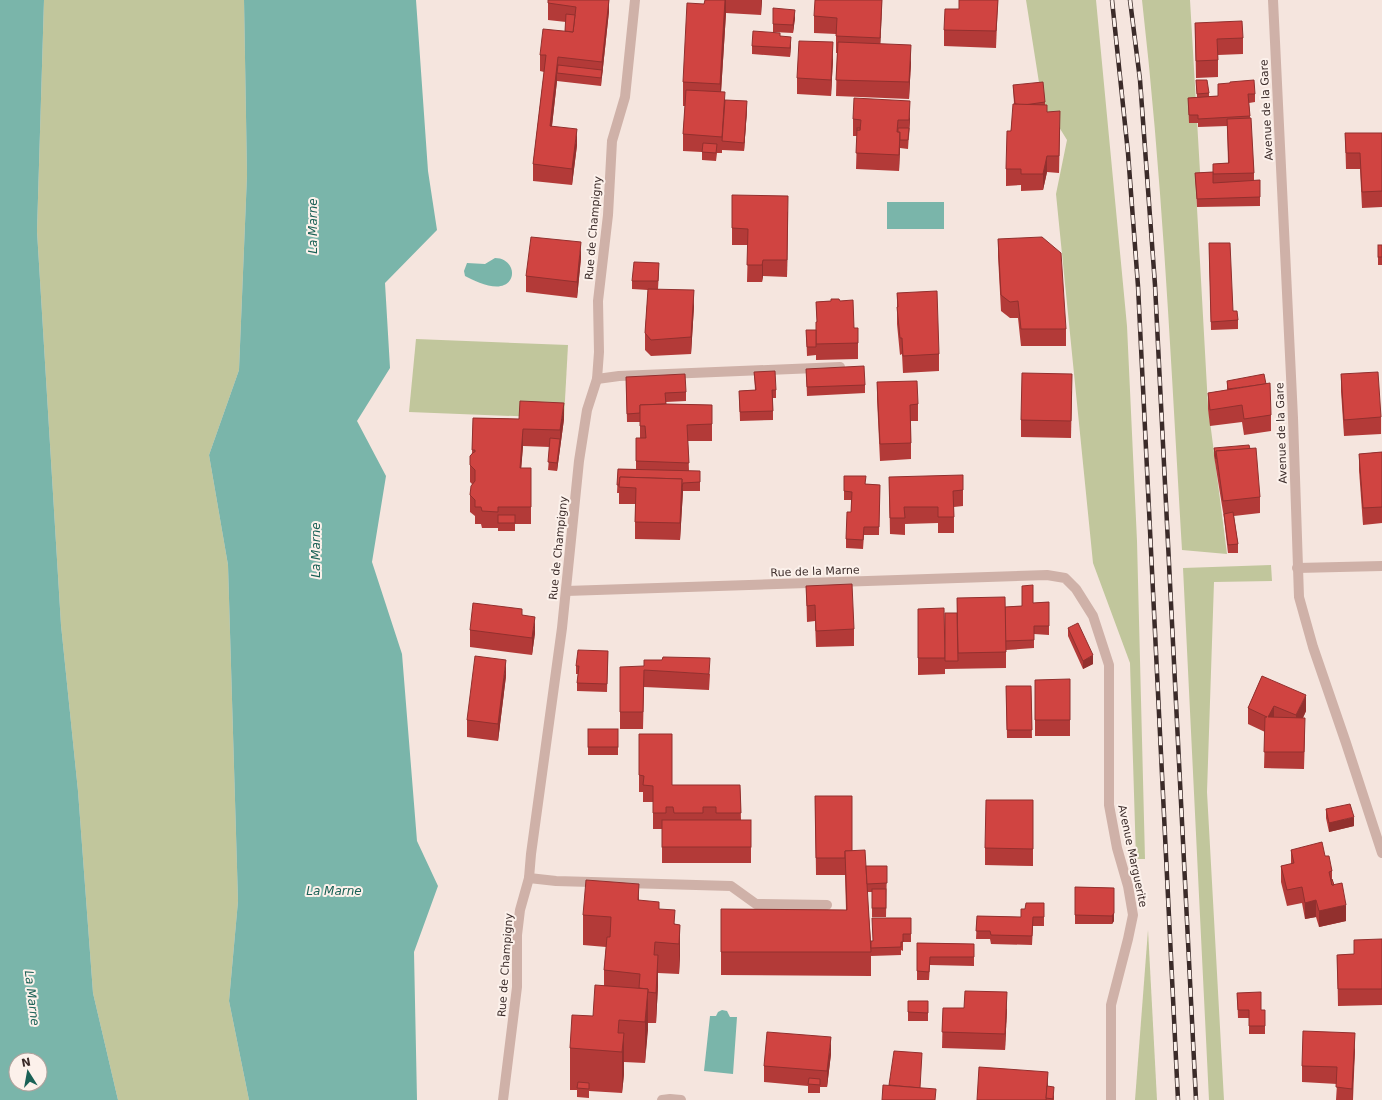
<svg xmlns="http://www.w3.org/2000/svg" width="1382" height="1100" viewBox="0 0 1382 1100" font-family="'DejaVu Sans',sans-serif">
<rect width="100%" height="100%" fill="#f5e5de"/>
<g fill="#c1c69c">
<path d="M44,0H244L247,175L239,370L209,455L228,565L238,901L229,1001L249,1100H118L93,993L78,791L61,625L37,231Z"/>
<path d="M1026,0H1096L1127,326L1137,541L1145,859H1136L1130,663L1093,563L1056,194L1067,140L1059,127H1046Z"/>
<path d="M1142,0H1190L1201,189L1196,190L1208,406L1227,554L1182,550C1171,367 1163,183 1142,0Z"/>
<path d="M416,339L568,345L564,418L409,412Z"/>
<path d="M1271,565L1272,581L1214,582L1207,792L1224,1100H1209L1183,568Z"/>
<path d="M1148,930L1157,1100H1135Z"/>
</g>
<g fill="#7ab5aa" fill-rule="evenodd">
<path d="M0,0H44L37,231L61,625L78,791L93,993L118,1100H0ZM16,1060H40V1084H16Z"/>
<path d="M244,0H416L428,171L437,230L385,283L390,368L357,421L386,476L372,562L402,654L417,841L438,886L414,952L417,1100H249L229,1001L238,901L228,565L209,455L239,370L247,175Z"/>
<rect x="887" y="202" width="57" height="27"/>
<path d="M495,258C513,258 518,279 504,285C494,290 474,281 465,276L464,271L467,263L485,264Z"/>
<path d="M722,1010L727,1011L730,1017H737L733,1074L704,1071L710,1016H716L718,1012Z"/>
</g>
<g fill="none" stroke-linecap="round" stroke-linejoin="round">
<g stroke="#cfb1a8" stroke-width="10">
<path d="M597,379L619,376L840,367"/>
<path d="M529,878L556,881L731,886L756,904L827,905"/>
<path d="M662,1100L670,1099L681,1100"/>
</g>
<g stroke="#cfb1a8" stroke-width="10">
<path d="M1273,0L1293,418L1299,597L1313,647L1346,743L1382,853"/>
<path d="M1297,568L1382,566"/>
<path d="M566,591L1047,575L1065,578L1076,589L1093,616L1109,665V805L1117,848L1128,886L1133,915L1128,939L1111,1005V1100"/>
</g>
<path stroke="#cfb1a8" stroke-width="10" d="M503,1100L517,987V935L520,910L529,878L531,854L562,628L579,461L587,410L597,379L599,352L598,301L608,215L612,141L625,97L635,0"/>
<g stroke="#3b2b29" stroke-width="4.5">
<g id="rail">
<path d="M1112,0L1128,153L1138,286L1178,1100"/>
<path d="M1130,0L1140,80L1155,285L1196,1100"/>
</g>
</g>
<use href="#rail" stroke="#fcf1eb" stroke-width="3" stroke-dasharray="9" stroke-linecap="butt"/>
</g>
<g fill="#b33a38">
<path d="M609,0V11L601,86L557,81L552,126L577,145L572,185L533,181V164L544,72L540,71V55L565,31L566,22L548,20V3Z"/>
<path d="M705,0H762L761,15L726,13L721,92L725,100L747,110L744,151L722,150V153H717L716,161L702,160V152L683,151V134L685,106H683V82L704,4Z"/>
<path d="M882,0L880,44L911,62L909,99L836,96L837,53H836V34L814,33V16Z"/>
<path d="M998,0L996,48L944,46V30L959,9Z"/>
<path d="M773,8L795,18L793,33L773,32Z"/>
<path d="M1195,23L1243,38V54L1218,55V77L1196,78Z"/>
<path d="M780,36L791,45L790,57L752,54V46Z"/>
<path d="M833,59L831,96L797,94V78Z"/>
<path d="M1196,80L1209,93V96H1218V84L1255,94V102L1249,103L1254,173V181L1260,180V206L1197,207L1195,173L1213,172V164L1228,163L1227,126L1198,127V123H1189L1188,98L1197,97Z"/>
<path d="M1013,85L1045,102V105L1047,112L1060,128L1059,173L1047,172L1043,190L1021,191V185L1006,186V169L1014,104Z"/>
<path d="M910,118L908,149L900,148L899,171L856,169L857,136H853V119Z"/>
<path d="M1345,133H1382V207L1362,208L1360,169H1346Z"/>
<path d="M732,195L788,212L787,277L763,276L762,282H747L748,245H732Z"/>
<path d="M998,239L1066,329V346H1021L1018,318H1010L1001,311L998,256Z"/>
<path d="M1209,243L1233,311L1238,320V329L1211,330Z"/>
<rect x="1378" y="245" width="4" height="20"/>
<path d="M581,258L577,298L526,292V276Z"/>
<path d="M659,271L658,289L694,306L691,354L651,356L645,350V333L648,290L632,289V281Z"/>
<path d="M897,293L939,354V371L903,373L902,354L900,355L897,324Z"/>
<path d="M831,299L840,301L854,328L858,343V359L816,360V350V355L807,356L806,330H816L817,322L816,302L831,301Z"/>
<path d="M806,369L865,385V393L807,396Z"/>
<path d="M754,372L776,390V398H773V420L740,421L739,391L755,390Z"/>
<path d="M1341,374L1381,417V434L1344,436L1341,391Z"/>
<path d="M626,377L686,392V401L666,402V404L712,405V441H688L689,471H700V491H683L680,540L635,539V504H619V493H617L618,469H636V438H640V422H627Z"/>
<path d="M1227,381L1271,415V431L1244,435L1242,422L1210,426L1208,409V393L1227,390Z"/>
<path d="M877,382L918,404V421H911V459L880,461L877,399Z"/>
<path d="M1072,391L1071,438L1021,437V420Z"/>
<path d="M473,418L519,419H564L557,471L548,470L550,447L523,446L521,468H531V524H515V531H498V524V528H482L481,524H475V516L470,512V495L472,484L470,482V456L472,453Z"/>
<path d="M1214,448L1250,449L1260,497V513L1234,516L1238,544V553H1228L1224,518L1214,456Z"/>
<path d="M1382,452V523L1363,525L1359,470V454Z"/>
<path d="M844,476L866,484L880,485L879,535H864L863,549L846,548V539L851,512V500H844Z"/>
<path d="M889,477L963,490V506L954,507V533H938V523L905,524V535L890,534Z"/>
<path d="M806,586L854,629V646L816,647L815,621L807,622Z"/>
<path d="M957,598L1005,607L1022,606L1033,603L1049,602V635L1034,634V648L1006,650V668L945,669V613H957Z"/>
<path d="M918,609L945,658V674L918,675Z"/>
<path d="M522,615L535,633L532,655L470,647V630Z"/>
<path d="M1068,628L1093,664L1083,669L1068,636Z"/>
<path d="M608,651L607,692L577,691V683L578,674H576V666Z"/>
<path d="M620,667L710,674L709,690L644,687L643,729H620Z"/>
<path d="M506,676L498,741L467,737V720Z"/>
<path d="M1262,676L1306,711L1303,718L1305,734L1304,769L1264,768L1265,732L1248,724V708Z"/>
<path d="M1006,686H1031L1032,738H1007Z"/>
<path d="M1035,696L1070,720V736H1035Z"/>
<rect x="588" y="729" width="30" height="26"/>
<path d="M639,734L672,785H740L741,820H751V863H662V829H653V802H643V792H639Z"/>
<path d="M815,796L852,851L866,866H887L886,917H872V892H867L871,941H873L911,918V942H903V951L901,950V955L871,956V976L721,975V909L846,910L845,875H816Z"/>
<path d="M1033,800V866L985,865V848Z"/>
<path d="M1326,809L1354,826L1329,832L1326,818Z"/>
<path d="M1291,850L1325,856L1332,871V879L1346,921L1319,927L1316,917L1305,919L1302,903L1287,906L1281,882V866L1291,864Z"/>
<path d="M1075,887L1114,888V921L1112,924H1075Z"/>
<path d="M639,900L659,909L675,924L680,925V955L679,974L658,973V986L656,1023H648L645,1063L624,1062V1074L622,1093L589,1091V1098L577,1097V1090H570V1048L593,1016L604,985V970L606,947L583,945V915Z"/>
<path d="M1044,903V926H1033L1032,945L991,944L990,939H976L977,916L1021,917L1025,909Z"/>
<path d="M1382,939V1005L1338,1006L1337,955L1354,954Z"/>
<path d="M917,943L974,944V966L930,965L929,980H917Z"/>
<path d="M1237,993L1261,1010L1265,1026V1034H1249V1018H1238Z"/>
<rect x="908" y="1001" width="20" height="20"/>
<path d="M943,1008L1007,1009L1005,1050L942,1048Z"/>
<path d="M1355,1049L1353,1100H1336L1337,1084L1302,1082V1066Z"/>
<path d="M831,1054L827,1087H820V1093H808V1086L764,1082V1066Z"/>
<path d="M1048,1087L1054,1096V1100H977Z"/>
</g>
<g fill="#92302e">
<path d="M609,0V11L601,86L602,62Z"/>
<path d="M725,0H726V13L720,108V84Z"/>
<path d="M761,0H762L761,15Z"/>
<path d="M882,0V7L880,54V38Z"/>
<path d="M795,10V18L793,33V25Z"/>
<path d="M791,37V45L790,57V48Z"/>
<path d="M833,42V59L831,96V80Z"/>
<path d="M911,45V62L909,99V82Z"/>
<path d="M558,57V73H557V81L550,143V126Z"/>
<path d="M747,101V110L744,151V143Z"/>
<path d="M910,101V118L909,137V120Z"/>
<path d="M577,129V145L572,185V169Z"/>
<path d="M900,132V148L899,171V155Z"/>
<path d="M1047,156V172L1043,190V174Z"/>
<path d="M788,196V212L787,277V260Z"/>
<path d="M581,242V258L577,298V282Z"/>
<path d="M763,260V276L762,282V265Z"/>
<path d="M694,290V306L691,354V337Z"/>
<path d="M564,403V419L557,471V463L560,439V430Z"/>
<path d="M523,429V446L520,485V468Z"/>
<path d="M682,479L683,491L680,540V523Z"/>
<path d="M535,617V633L532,655V638Z"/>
<path d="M1093,655V664L1083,669V661Z"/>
<path d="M506,660V676L498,741V724Z"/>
<path d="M1306,695V711L1296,732V715Z"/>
<path d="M1274,706V722L1268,717Z"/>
<path d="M1354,817V826L1329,832V823Z"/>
<path d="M639,884V915L638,900Z"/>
<path d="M1114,897V921L1112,924V916Z"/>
<path d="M1316,900V917L1305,919V903Z"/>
<path d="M1346,905V921L1319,927V911Z"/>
<path d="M680,925V955L679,974V944Z"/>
<path d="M658,955V986L656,1023V993Z"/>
<path d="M648,989V1030L645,1063V1022Z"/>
<path d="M1007,992V1009L1005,1050V1034Z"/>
<path d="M624,1033V1074L622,1093V1052Z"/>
<path d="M1355,1033V1049L1352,1100V1089Z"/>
<path d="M831,1037V1054L827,1087V1071Z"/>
<path d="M1048,1072V1088L1046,1100Z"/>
</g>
<g fill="#d04441" stroke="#92302e">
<path d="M548,0H609L602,62L558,57L550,126L577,129L572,169L533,164L546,55H540L543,29L573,32L576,7L548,3Z"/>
<path d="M705,0H725L720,84L683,82L687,3L704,4Z"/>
<path d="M815,0H882L880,38L836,36L837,18L814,16Z"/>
<path d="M959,0H998L996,31L944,30L945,9H959Z"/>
<path d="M773,8L795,10L793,25L773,24Z"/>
<path d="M566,14L575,15L573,32L565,31Z"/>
<path d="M1242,21L1243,38L1217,39L1218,60L1196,61L1195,23Z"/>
<path d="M753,31L780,33V36L791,37L790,48L752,46Z"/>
<path d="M799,41L833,42L831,80L797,78Z"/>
<path d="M838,42L911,45L909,82L836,80Z"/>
<path d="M558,65L602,70L601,78L557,73Z"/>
<path d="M1196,80H1207L1209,93L1197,94Z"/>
<path d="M1254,80L1255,94H1248L1250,116L1198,119V115H1189L1188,98L1218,96V84L1230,83V82Z"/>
<path d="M1043,82L1045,102L1024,105L1015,104L1013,85Z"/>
<path d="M686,90L725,92L722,137L683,134Z"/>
<path d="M854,98L910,101L909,120H898L897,132H900L899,155L856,153L857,130H860L861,120L853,119Z"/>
<path d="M725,100L747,101L744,143L722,141Z"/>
<path d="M1013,104L1047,105V112L1060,111L1059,156H1047L1043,174H1021V169H1006L1007,131H1011Z"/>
<path d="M1251,118L1254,173L1213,174V164L1229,163L1227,119Z"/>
<rect x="857" y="128" width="3" height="2"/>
<path d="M898,128H909L908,140H900V132H898Z"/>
<path d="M1345,133H1382V191L1362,192L1360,153H1346Z"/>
<path d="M703,143L717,144L716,153L702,152Z"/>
<path d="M1213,172V183L1260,180V197L1197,199L1195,173Z"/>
<path d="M732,195L788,196L787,260H763L762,265H747L748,229L732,228Z"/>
<path d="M531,237L581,242L577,282L526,276Z"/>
<path d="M1042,237L1061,253L1066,329H1021L1018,301L1010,302L1001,295L998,239Z"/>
<path d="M1209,243H1230L1233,311H1237L1238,320L1211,322Z"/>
<rect x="1378" y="245" width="4" height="12"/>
<path d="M634,262L659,263L658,281H632Z"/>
<path d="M648,289L694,290L691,337L651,340L645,333Z"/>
<path d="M937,291L939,354L903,356L902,338H900L897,307H898L897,293Z"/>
<path d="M831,299H839L840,301L853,300L854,328H858V343L816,344V322H817L816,302L831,301Z"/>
<path d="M806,330H816V347H807Z"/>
<path d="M864,366L865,385L807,387L806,369Z"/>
<path d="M775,371L776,390H772L773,411L740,412L739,391L756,390L754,372Z"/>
<path d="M1378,372L1381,417L1344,420L1341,374Z"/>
<path d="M1022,373L1072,374L1071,421L1021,420Z"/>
<path d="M685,374L686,392L665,393L666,404L640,405V413L627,414L626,377Z"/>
<path d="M1264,374L1266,384L1228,389L1227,381Z"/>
<path d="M917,381L918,404L910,405L911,443L880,444L877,382Z"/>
<path d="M1270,383L1271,415L1244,419L1242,405L1210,410L1208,393Z"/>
<path d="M520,401L564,403L560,430L523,429L520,468H531V507H498V512L482,511L481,507H475V500L470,495L471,486L475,481V470L470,465V456L474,452H475V450H472L473,418L519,419Z"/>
<path d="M666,404L712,405V424L687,425L689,463L636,461V438H646L645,426H640V405Z"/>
<path d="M550,438L560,439L557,463L548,462Z"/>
<path d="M1249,445L1250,449L1216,451V459L1214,448Z"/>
<path d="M1256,448L1260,497L1223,501L1216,451Z"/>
<path d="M1382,452V507L1363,508L1359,454Z"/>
<path d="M618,469L700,471V482L683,483L682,487V479L620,477L619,485H617Z"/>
<path d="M963,475V490L953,491L954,517H938V507H904L905,518H890L889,477Z"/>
<path d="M844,476H866L865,484L880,485L879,527H864L863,540L846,539L847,512H851L852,492L844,491Z"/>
<path d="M620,477L682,479L680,523L635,522L636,488L619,487Z"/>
<path d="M1233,512L1238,544L1228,545L1224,514Z"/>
<rect x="498" y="515" width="17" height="8"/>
<path d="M852,584L854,629L816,631L815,605L807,606L806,586Z"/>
<path d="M1033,585V603L1049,602V626H1034V640L1005,641V607L1022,606V586Z"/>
<path d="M1005,597L1006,652L958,653L957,598Z"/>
<path d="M473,603L522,609V615L535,617L532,638L470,630Z"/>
<path d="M944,608L945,658H918V609Z"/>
<path d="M945,613H957L958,661H945Z"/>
<path d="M1078,623L1093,655L1083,661L1068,628Z"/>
<path d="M578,650L608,651L607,684L577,683L579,666H576Z"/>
<path d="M475,656L506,660L498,724L467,720Z"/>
<path d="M663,657L710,658L709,674L644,670L643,712H620V667L644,666V660H662Z"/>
<path d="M1262,676L1306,695L1296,715L1274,706L1268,717L1305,718L1304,752H1264L1265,717H1267L1248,708Z"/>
<path d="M1070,679V720H1035V680Z"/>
<path d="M1006,686H1031L1032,730H1007Z"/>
<rect x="588" y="729" width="30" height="18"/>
<path d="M639,734H672V785H740L741,813H716V807H703V813H674L673,807H666V813H653V786L643,785L644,776L639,775Z"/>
<path d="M815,796H852V851H845V858H816Z"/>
<path d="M986,800H1033V849L985,848Z"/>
<path d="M1350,804L1354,817L1329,823L1326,809Z"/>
<rect x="662" y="820" width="89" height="27"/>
<path d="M1322,842L1325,856H1329L1332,871L1329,872L1332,885L1342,883L1346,905L1319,911L1316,900L1305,903L1302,887L1287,890L1281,866L1294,863L1291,850Z"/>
<path d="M865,850L871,952H721V909L847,910L845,851Z"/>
<path d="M866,866H887V883L867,884Z"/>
<path d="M1332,879L1334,885H1332L1331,880Z"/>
<path d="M586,880L639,884L638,900L659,902V909L675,910L674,924L680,925L679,944L655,942L654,955H658L656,993L648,992V989L639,988L640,974L604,970L607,937H610L611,917L583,915Z"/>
<path d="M1075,887L1114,888V913L1112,916L1075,915Z"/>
<rect x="872" y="889" width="14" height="19"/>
<path d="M1026,903H1044V917H1033L1032,936L991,935L990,931H976L977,916L1021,917V909H1025Z"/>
<path d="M872,918H911V934H903V942H901V947L871,948V941H873Z"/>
<path d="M1382,939V989H1338L1337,955L1354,954V940Z"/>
<path d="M917,943L974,944V957H930L929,972L917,971Z"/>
<path d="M595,985L648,989L645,1022L619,1020L618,1033H624L622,1052L570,1048L572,1015L593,1016Z"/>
<path d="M965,991L1007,992L1005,1034L942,1032L943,1008H964Z"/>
<path d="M1261,992V1010H1265V1026H1249V1010H1238L1237,993Z"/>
<path d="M908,1001H928V1013L908,1012Z"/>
<path d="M1303,1031L1355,1033L1352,1089L1336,1087L1337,1067L1302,1066Z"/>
<path d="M767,1032L831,1037L827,1071L764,1066Z"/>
<path d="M894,1051L922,1053L920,1088L889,1085Z"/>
<path d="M979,1067L1048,1072L1046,1100H977Z"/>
<path d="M809,1078L820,1079V1085L808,1084Z"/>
<path d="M578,1082L589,1083V1089L577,1088Z"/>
<path d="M883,1085L936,1089L935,1100H882Z"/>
<path d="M1047,1086L1054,1087L1053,1099L1046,1098Z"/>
</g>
<g text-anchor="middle" stroke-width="4" stroke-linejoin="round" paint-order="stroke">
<g font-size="11" fill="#3b2b29" stroke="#fcf1eb">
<text transform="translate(1266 110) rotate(-93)" y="4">Avenue de la Gare</text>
<text transform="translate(593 228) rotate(-85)" y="4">Rue de Champigny</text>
<text transform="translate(1281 433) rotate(-92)" y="4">Avenue de la Gare</text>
<text transform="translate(558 548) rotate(-84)" y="4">Rue de Champigny</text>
<text transform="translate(815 571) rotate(-2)" y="4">Rue de la Marne</text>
<text transform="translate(1133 856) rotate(78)" y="4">Avenue Marguerite</text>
<text transform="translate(505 965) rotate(-86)" y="4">Rue de Champigny</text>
</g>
<g font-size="12" font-style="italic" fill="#1a6156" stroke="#fcf1eb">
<text transform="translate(313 226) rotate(-90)" y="4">La Marne</text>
<text transform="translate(316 550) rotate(-90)" y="4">La Marne</text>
<text x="334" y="895">La Marne</text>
<text transform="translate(32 998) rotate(83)" y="4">La Marne</text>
</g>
</g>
<g transform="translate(28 1072) rotate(349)"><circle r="19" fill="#fcf1eb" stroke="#afa29d"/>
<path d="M0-3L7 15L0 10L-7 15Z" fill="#1a6156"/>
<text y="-6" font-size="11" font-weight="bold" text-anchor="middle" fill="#3b2b29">N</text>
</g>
</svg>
